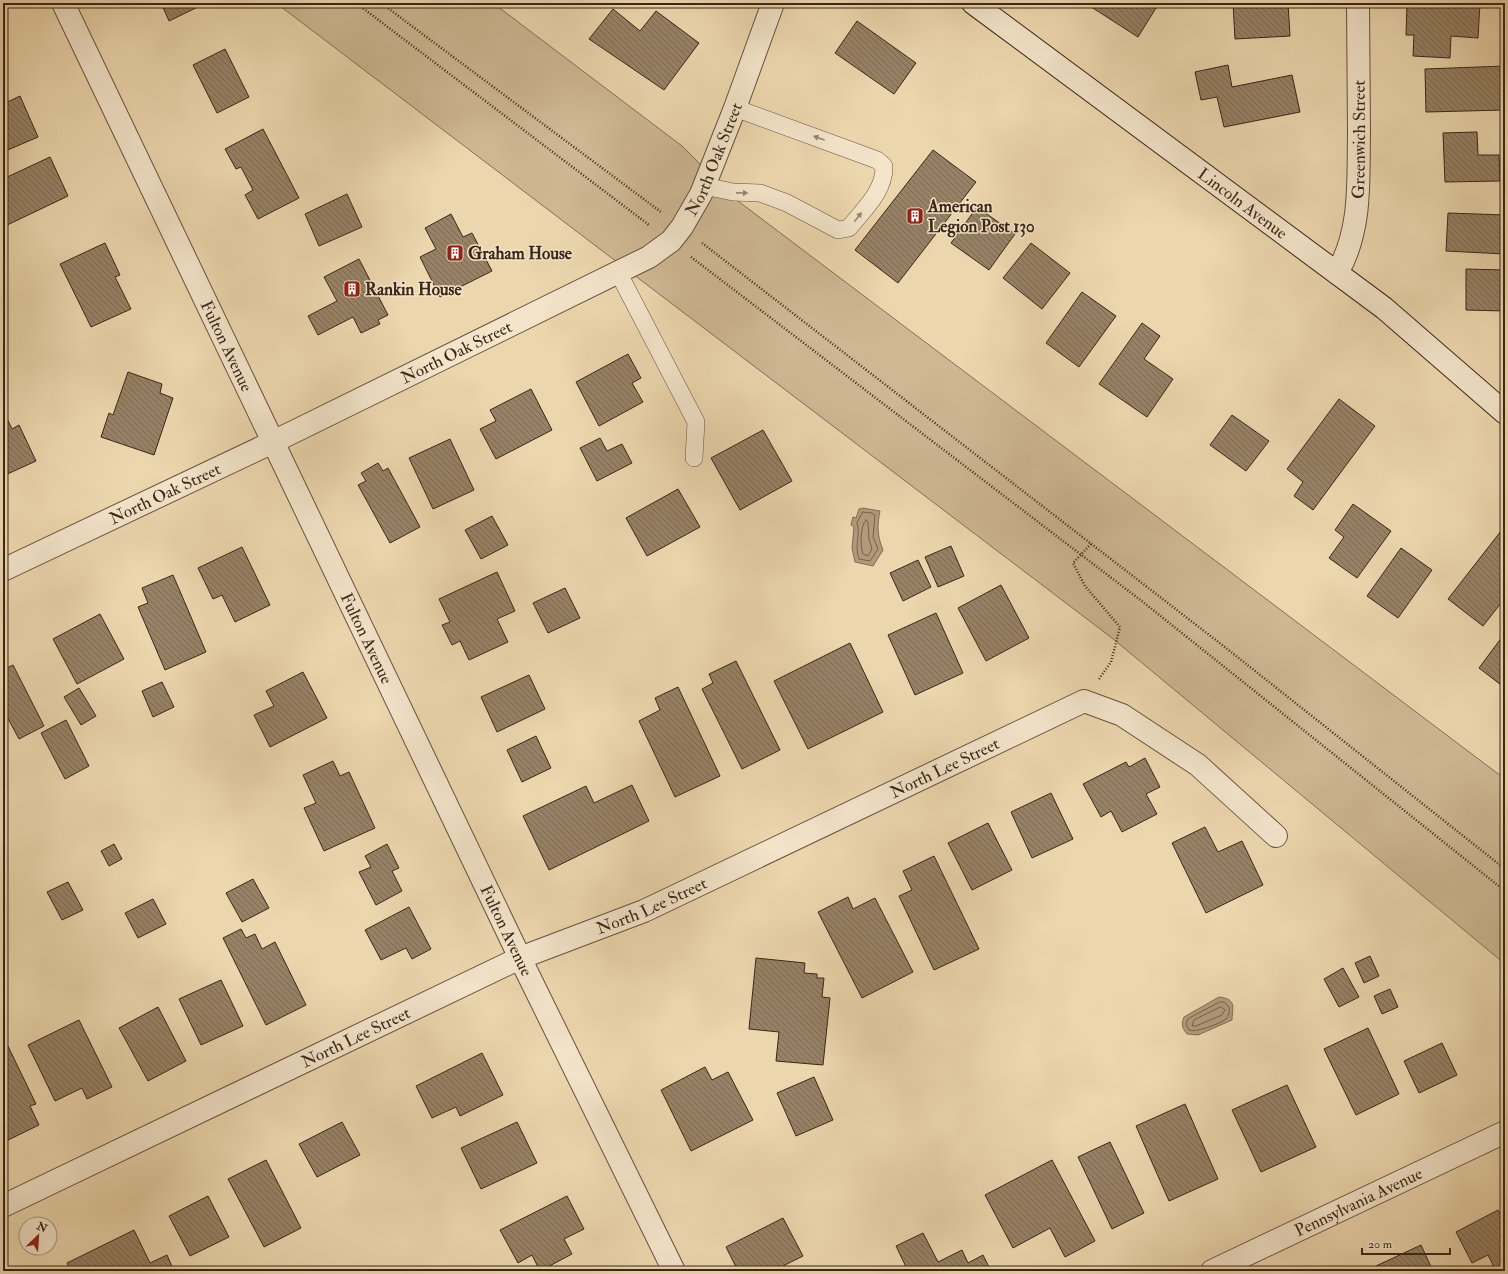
<svg xmlns="http://www.w3.org/2000/svg" width="1508" height="1274" viewBox="0 0 1508 1274" font-family="'IM FELL Double Pica',serif">
<defs>
<pattern id="building-back-hatch" width="6" height="6" patternUnits="userSpaceOnUse"><rect width="6" height="6" fill="#978266"/><path d="M-1 5l2 2M0 0l6 6M5-1l2 2" fill="none" stroke="#7c6a53"/></pattern>
</defs>
<rect width="100%" height="100%" fill="#ecd6ae"/>
<filter id="stains"><feTurbulence type="fractalNoise" baseFrequency=".005" numOctaves="4"/><feColorMatrix values="0 0 0 0 .2 0 0 0 0 .09 0 0 0 0 .02 0 0 0 .5 -.17"/></filter>
<radialGradient id="worn" r=".72"><stop offset=".6" stop-color="#630" stop-opacity="0"/><stop offset="1" stop-color="#630" stop-opacity=".3"/></radialGradient>
<path fill="#ceb894" stroke="#846f56" d="M276,3H493L682,146L734,198L1505,779V964L1112,638Z"/>
<g fill="#b09a7b" stroke="#816c53">
<path d="M863,508L880,511C877,526 877,535 883,550L873,566L855,562L852,548L854,527L851,525L853,517L856,518L859,509Z"/>
<path d="M1219,997C1238,999 1232,1009 1232,1020L1198,1035L1187,1034C1182,1028 1181,1024 1184,1017Z"/>
</g>
<g fill="none" stroke-linecap="round" stroke-linejoin="round">
<g stroke="#766049" stroke-width="1">
<path d="M863,512L872,513L875,515L873,537L878,549L870,561L859,559C854,546 861,534 857,523Z"/>
<path d="M866,520L868,522L869,539L872,549L868,556L863,554C860,546 860,526 866,520Z"/>
<path d="M1220,1002H1224L1229,1007C1230,1011 1229,1016 1226,1019C1219,1024 1196,1033 1189,1030L1186,1024L1188,1019Z"/>
<path d="M1221,1007L1225,1010L1222,1015L1196,1026H1192L1194,1020Z"/>
</g>
</g>
<g fill="url(#building-back-hatch)" stroke="#3b2617">
<path d="M161,3H206L169,21Z"/>
<path d="M1085,3H1149L1156,8L1138,37Z"/>
<path d="M1233,3H1288L1290,36L1235,39Z"/>
<path d="M1407,3H1480L1478,38L1451,36L1450,58L1413,56L1414,35H1406Z"/>
<path d="M613,9L640,31L656,11L699,43L664,90L589,39Z"/>
<path d="M857,21L916,63L894,94L835,53Z"/>
<path d="M225,49L249,97L217,113L193,65Z"/>
<path d="M1228,65L1232,87L1292,75L1300,112L1224,127L1217,97L1201,100L1195,72Z"/>
<path d="M1505,66V110L1426,112L1425,69Z"/>
<path d="M20,96L38,137L3,152V104Z"/>
<path d="M263,129L299,198L258,219L245,195L253,190L241,167L236,169L225,149Z"/>
<path d="M1477,132L1478,155H1499L1500,181L1445,182L1443,133Z"/>
<path d="M933,150L976,182L898,283L855,250Z"/>
<path d="M50,157L68,196L3,227V179Z"/>
<path d="M347,194L362,227L319,246L305,214Z"/>
<path d="M977,207L1015,234L989,270L951,243Z"/>
<path d="M1448,213L1505,215V254L1446,251Z"/>
<path d="M451,214L463,237L472,233L492,271L440,297L420,257L436,249L425,228Z"/>
<path d="M105,243L120,275L115,277L131,309L91,327L60,264Z"/>
<path d="M1031,243L1070,273L1042,309L1003,278Z"/>
<path d="M359,259L388,315L378,320L380,324L361,333L353,317L318,335L308,316L337,301L324,277Z"/>
<path d="M1466,269L1505,270V311L1466,310Z"/>
<path d="M1082,292L1116,316L1079,367L1046,343Z"/>
<path d="M1142,323L1160,336L1144,359L1173,379L1147,417L1099,384Z"/>
<path d="M628,354L641,378L632,383L643,402L599,426L576,382Z"/>
<path d="M128,372L162,384L160,393L173,398L154,455L101,437L109,413L113,415Z"/>
<path d="M531,389L552,430L496,459L480,429L496,421L490,410Z"/>
<path d="M1339,399L1375,426L1313,510L1294,496L1303,482L1287,469Z"/>
<path d="M3,410L12,429L19,425L36,461L3,476Z"/>
<path d="M1232,415L1269,441L1246,471L1210,445Z"/>
<path d="M763,430L792,481L740,510L711,458Z"/>
<path d="M600,438L607,451L622,444L632,463L597,481L580,448Z"/>
<path d="M450,439L474,490L433,509L409,458Z"/>
<path d="M378,463L383,471L388,468L420,527L390,543L358,485L366,481L361,473Z"/>
<path d="M678,489L700,527L647,556L626,518Z"/>
<path d="M1353,504L1391,531L1357,578L1329,558L1344,537L1335,530Z"/>
<path d="M492,516L508,545L481,559L465,530Z"/>
<path d="M1501,531L1505,534V598L1483,626L1448,599Z"/>
<path d="M951,546L964,576L938,587L925,557Z"/>
<path d="M242,547L270,605L235,622L222,595L213,599L198,568Z"/>
<path d="M1401,548L1432,570L1398,618L1367,596Z"/>
<path d="M918,560L931,587L903,601L890,573Z"/>
<path d="M497,572L515,611L497,619L508,642L469,660L460,641L452,645L442,625L450,622L439,599Z"/>
<path d="M173,575L206,652L165,670L138,607L148,603L142,588Z"/>
<path d="M1001,585L1029,638L986,661L958,608Z"/>
<path d="M565,588L580,618L548,633L533,603Z"/>
<path d="M936,613L963,673L915,695L888,635Z"/>
<path d="M100,614L124,659L77,684L53,639Z"/>
<path d="M1505,633V688L1479,668Z"/>
<path d="M850,643L883,712L808,749L774,681Z"/>
<path d="M736,661L780,750L742,769L702,689L713,683L709,674Z"/>
<path d="M13,665L44,726L19,739L5,713L3,714V670Z"/>
<path d="M303,672L327,718L270,747L254,715L274,706L266,691Z"/>
<path d="M529,675L545,709L497,732L481,697Z"/>
<path d="M162,682L174,707L153,717L142,691Z"/>
<path d="M678,687L720,776L675,797L639,721L660,710L655,698Z"/>
<path d="M79,688L96,716L81,725L64,697Z"/>
<path d="M66,720L89,766L65,779L41,733Z"/>
<path d="M536,736L551,768L522,782L507,750Z"/>
<path d="M1145,758L1160,787L1146,794L1157,814L1122,832L1111,811L1101,817L1083,784L1126,762L1129,767Z"/>
<path d="M333,761L340,776L349,772L375,828L324,851L304,808L316,803L303,775Z"/>
<path d="M632,785L649,821L549,870L523,816L586,786L594,803Z"/>
<path d="M1051,793L1073,839L1032,858L1011,812Z"/>
<path d="M988,823L1012,870L972,890L948,843Z"/>
<path d="M1205,827L1218,852L1242,841L1263,885L1206,913L1172,843Z"/>
<path d="M114,844L122,859L109,866L101,851Z"/>
<path d="M387,844L399,868L392,871L402,891L376,905L359,872L371,867L365,856Z"/>
<path d="M934,856L979,949L934,970L899,896L912,890L903,871Z"/>
<path d="M253,879L269,908L242,922L226,893Z"/>
<path d="M68,882L83,910L62,920L47,892Z"/>
<path d="M848,897L853,909L875,898L913,972L862,998L818,912Z"/>
<path d="M153,899L166,924L138,938L125,913Z"/>
<path d="M409,907L431,949L412,959L406,948L381,960L365,930Z"/>
<path d="M241,929L246,938L255,934L262,949L275,942L306,1005L266,1025L223,938Z"/>
<path d="M3,948L7,954L3,956Z"/>
<path d="M1370,956L1379,976L1364,983L1355,963Z"/>
<path d="M756,958L805,963L804,973L817,974V978H824L822,997L830,998L823,1065L776,1061L779,1032L749,1029Z"/>
<path d="M3,968L7,974L3,976Z"/>
<path d="M1343,968L1359,997L1339,1007L1324,979Z"/>
<path d="M221,980L243,1026L201,1045L179,999Z"/>
<path d="M1390,989L1398,1007L1382,1014L1374,996Z"/>
<path d="M158,1007L186,1061L148,1081L119,1028Z"/>
<path d="M79,1020L112,1087L87,1099L82,1088L55,1101L28,1045Z"/>
<path d="M1368,1028L1399,1094L1356,1115L1324,1049Z"/>
<path d="M5,1040L36,1104L30,1106L39,1125L4,1142L3,1041Z"/>
<path d="M1442,1043L1457,1075L1419,1093L1404,1061Z"/>
<path d="M482,1053L503,1095L460,1116L456,1107L432,1118L416,1086Z"/>
<path d="M705,1067L712,1080L728,1072L753,1120L691,1151L661,1090Z"/>
<path d="M814,1077L833,1120L796,1136L777,1093Z"/>
<path d="M1287,1085L1316,1147L1261,1172L1232,1110Z"/>
<path d="M1185,1104L1218,1179L1169,1201L1136,1126Z"/>
<path d="M342,1122L360,1155L317,1177L299,1144Z"/>
<path d="M517,1122L537,1163L481,1189L461,1148Z"/>
<path d="M1110,1142L1144,1213L1112,1229L1078,1157Z"/>
<path d="M266,1160L301,1228L264,1247L228,1179Z"/>
<path d="M1052,1160L1095,1241L1065,1257L1050,1228L1013,1248L985,1195Z"/>
<path d="M208,1196L229,1237L190,1256L169,1216Z"/>
<path d="M567,1196L584,1229L564,1239L572,1254L540,1271L532,1255L518,1263L500,1230Z"/>
<path d="M1498,1210L1505,1224V1270L1503,1271H1496L1488,1255L1472,1263L1456,1232Z"/>
<path d="M783,1218L803,1256L773,1271H758L756,1266L747,1271H738L726,1247Z"/>
<path d="M134,1230L150,1263L167,1255L174,1271H71L67,1263Z"/>
<path d="M923,1233L938,1262L962,1250L968,1263L983,1255L991,1271H908L896,1246Z"/>
<path d="M1421,1245L1433,1271H1378L1376,1266Z"/>
</g>
<g fill="none" stroke-linecap="round" stroke-linejoin="round">
<g stroke="#67523d" stroke-width="18">
<g id="lane">
<path d="M704,186L733,192L760,193L787,203L838,230L849,228C863,210 885,191 884,166L877,160L735,108"/>
<path d="M618,272L696,422L694,458"/>
</g>
</g>
<g stroke="#67523d" stroke-width="24">
<g id="street">
<path id="s1" d="M63,3L520,958L674,1271"/>
<path id="s2" d="M1337,273C1362,230 1358,181 1359,134C1359,90 1358,47 1358,3"/>
<path id="s3" d="M3,570L273,442L649,257L671,241L682,227L701,194L735,108L773,3"/>
<path id="s4" d="M3,1206L520,958L644,911L1084,701L1122,715L1198,765L1276,836"/>
<path id="s5" d="M1212,1271L1505,1132"/>
</g>
</g>
<g stroke="#3b2617" stroke-width="24">
<g id="secondary">
<path id="s6" d="M973,3L1384,308L1505,413"/>
</g>
</g>
<g stroke="#3b2617" stroke-width="2.5" stroke-dasharray="1 2" stroke-linecap="butt">
<path d="M356,3L649,225"/>
<path d="M381,3L661,212"/>
<path d="M702,243L1226,648L1505,869"/>
<path d="M691,257L1143,602L1505,891"/>
<path d="M1091,544L1073,563L1085,586L1120,627L1111,662L1099,679"/>
</g>
<use href="#lane" stroke="#f3e4ca" stroke-width="17"/>
<use href="#street" stroke="#f3e4ca" stroke-width="22"/>
<use href="#secondary" stroke="#f3e4ca" stroke-width="22"/>
</g>
<defs><path id="oneway-solid" d="M-6-.8H1V-3.2L6.5 0L1 3.2V.8H-6Z"/></defs>
<g fill="#978570">
<use href="#oneway-solid" transform="translate(819 138) rotate(-160)"/>
<use href="#oneway-solid" transform="translate(742 193) rotate(1)"/>
<use href="#oneway-solid" transform="translate(858 217) rotate(-52)"/>
</g>
<defs>
<g id="building-square" transform="scale(0.9)"><rect x="-9" y="-9" width="18" height="18" rx="4" fill="#8f2418" stroke="#f3e4ca"/><path d="M-4-6H4V6H1V3H-1V6H-4ZM-2.5-4.3h1.7v1.8h-1.7ZM.8-4.3h1.7v1.8H.8ZM-2.5-1h1.7V.8h-1.7ZM.8-1h1.7V.8H.8Z" fill="#fff"/></g>
</defs>
<g fill-rule="evenodd">
<use href="#building-square" x="915" y="216"/>
<use href="#building-square" x="455" y="253"/>
<use href="#building-square" x="352" y="289"/>
</g>
<g text-anchor="middle" stroke-width="3" stroke-linejoin="round" paint-order="stroke">
<g font-size="17" fill="#3b2617" stroke="#f3e4ca">
<text dy="6" stroke="none"><textPath href="#s2" startOffset="137">Greenwich Street</textPath></text>
<text dy="6" stroke="none"><textPath href="#s3" startOffset="838">North Oak Street</textPath></text>
<text dy="6" stroke="none"><textPath href="#s6" startOffset="336">Lincoln Avenue</textPath></text>
<text dy="6" stroke="none"><textPath href="#s1" startOffset="380">Fulton Avenue</textPath></text>
<text dy="6" stroke="none"><textPath href="#s3" startOffset="503">North Oak Street</textPath></text>
<text dy="6" stroke="none"><textPath href="#s3" startOffset="179">North Oak Street</textPath></text>
<text dy="6" stroke="none"><textPath href="#s1" startOffset="704">Fulton Avenue</textPath></text>
<text dy="6" stroke="none"><textPath href="#s4" startOffset="1039">North Lee Street</textPath></text>
<text dy="6" stroke="none"><textPath href="#s4" startOffset="715">North Lee Street</textPath></text>
<text dy="6" stroke="none"><textPath href="#s1" startOffset="1028">Fulton Avenue</textPath></text>
<text dy="6" stroke="none"><textPath href="#s4" startOffset="391">North Lee Street</textPath></text>
<text dy="6" stroke="none"><textPath href="#s5" startOffset="162">Pennsylvania Avenue</textPath></text>
</g>
<g font-size="17" font-weight="bold" fill="#3b2617" stroke="#f3e4ca" text-anchor="start">
<text x="928" y="212">American<tspan x="928" dy="20">Legion Post 130</tspan></text>
<text x="468" y="259">Graham House</text>
<text x="365" y="295">Rankin House</text>
</g>
</g>
<rect width="1508" height="1274" fill="none" stroke="#ecd6ae" stroke-width="16"/>
<rect x="4" y="4" width="1500" height="1266" fill="none" stroke="#3b2617" stroke-width="2"/>
<rect x="8" y="8" width="1492" height="1258" fill="none" stroke="#3b2617"/>
<g transform="translate(38 1236) rotate(25)"><circle r="19" fill="#f3e4ca" stroke="#a99882"/>
<path d="M0-3L7 15L0 10L-7 15Z" fill="#8f2418"/>
<text y="-6" font-size="11" font-weight="bold" text-anchor="middle" fill="#3b2617">N</text>
</g>
<path d="M1362 1248v6h88v-6" fill="none" stroke="#3b2617" stroke-width="2"/>
<text x="1368" y="1248" font-size="12" fill="#3b2617" stroke="#f3e4ca" stroke-width="3" paint-order="stroke">20 m</text>
<rect width="100%" height="100%" filter="url(#stains)"/>
<rect width="100%" height="100%" fill="url(#worn)"/>
</svg>
